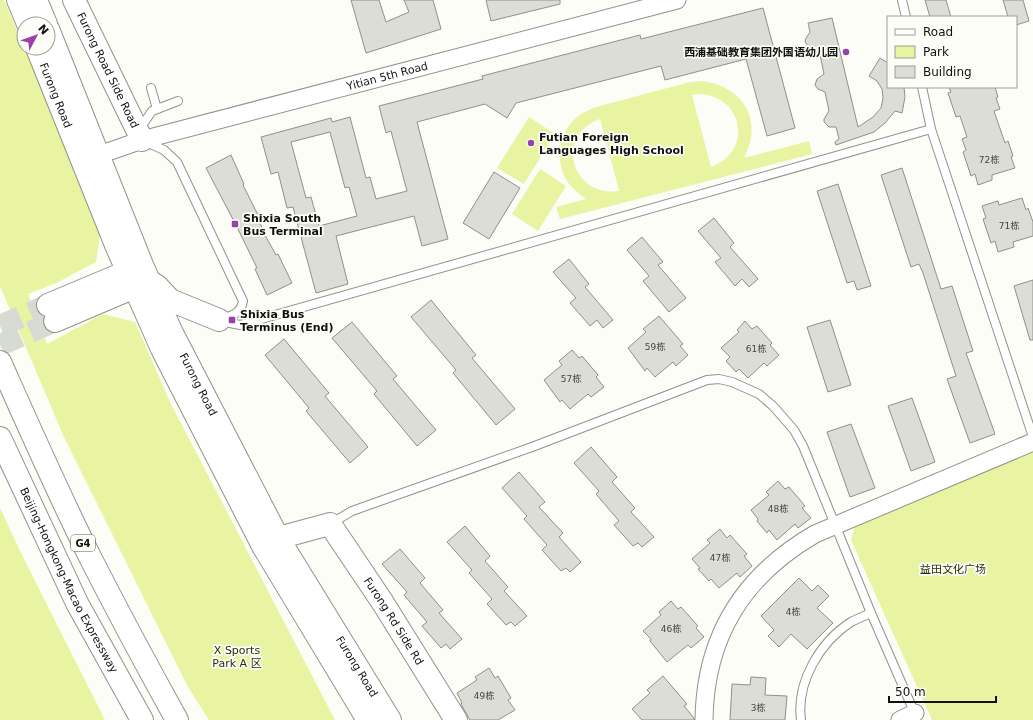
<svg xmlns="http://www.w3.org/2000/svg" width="1033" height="720" viewBox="0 0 1033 720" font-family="'DejaVu Sans','Noto Sans SC',sans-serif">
<rect width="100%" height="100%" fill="#fbfdf6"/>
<g fill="#e8f4a2" fill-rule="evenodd">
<path d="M0,0H4L101,228L96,262L56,283L28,294L47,344L103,314L135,322L171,404L335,720H209L188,687L63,435L0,286Z"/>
<path d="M701,81C731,84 756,105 751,137C750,145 747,151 744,158L809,141L812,154L560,219L556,207L586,199C580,194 575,191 570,185C554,165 557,133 577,117C583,112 589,110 596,107L690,82ZM701,94C744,98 753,151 711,167L692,95ZM600,119L619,190V191C571,198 554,135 600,119Z"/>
<path d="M529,117L555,134L524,184L497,168Z"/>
<path d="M540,169L566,186L538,231L512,214Z"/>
<path d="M1033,447V720H932L851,540L856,522Z"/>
<path d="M0,508L23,557L105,720H0Z"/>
</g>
<g fill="#dcddd7" stroke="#8e908a" fill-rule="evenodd">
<path d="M351,0H379L386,22L409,12L404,0H433L441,29L366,53Z"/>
<path d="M486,0H560V4L491,21Z"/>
<path d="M925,0H946L951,17H930Z"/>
<path d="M1003,0H1023L1029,21L1016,25V17H1008Z"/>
<path d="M763,8L795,128L767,136L746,59L665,80L661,66L516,103L507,118L485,104L417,122L448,239L422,246L414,216L336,236L348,284L316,293L293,207L287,208L278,172L271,174L261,137L331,118L332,122L350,117L366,178L370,177L376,199L407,191L391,131L386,133L379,106L483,79L482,76L640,35L641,39ZM330,132L345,188L349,187L357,216L319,226L311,197L306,198L291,142Z"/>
<path d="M832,18L858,127L873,117L881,108L883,98L882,89L877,81L869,76L880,58L888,63V87H904L905,97L902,113L895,111L885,123L874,132L836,145L835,142L839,139L836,127H829L824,122V119L829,111L825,92L818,89L815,85L817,79L824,74L819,50L809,47L805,42L806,38L810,32L808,23Z"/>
<path d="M949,87H995L998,97L996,98L1000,109L994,111L1005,143L1008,141L1013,156L1011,157L1015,168L992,175V180L978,185L975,174L971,176L963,152L966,150L962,139L967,137L960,116L956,117L948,93L951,92Z"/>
<path d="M231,155L244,184L243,185L259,217L258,218L265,235L276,255L278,254L292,283L267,295L255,269L257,268L237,227L206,168Z"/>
<path d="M902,168L941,289L952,286L973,351L966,353L995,434L970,443L947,379L956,376L923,273L919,264L911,267L881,175Z"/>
<path d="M494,172L520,188L489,239L463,223Z"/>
<path d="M838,184L871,286L857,290L854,281L847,283L817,191Z"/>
<path d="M1022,198L1026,210L1028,208L1033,222V236L1013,242L1014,247L998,252L995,241L991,243L983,219L986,218L982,206L998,201L999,205Z"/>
<path d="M714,218L734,243L730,247L758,279L749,287L742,279L735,286L715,262L721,258L698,231Z"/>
<path d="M642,237L663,262L658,265L686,298L669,312L643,281L649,276L627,250Z"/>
<path d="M569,259L589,284L585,287L613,320L603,328L597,320L590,326L570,303L576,298L553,272Z"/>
<path d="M1033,280V340H1030L1014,286Z"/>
<path d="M431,300L476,355L472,358L515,409L496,425L453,373L456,370L411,317Z"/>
<path d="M659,316L683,344L680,346L688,355L676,366L673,362L655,377L647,368L645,371L628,348L646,332L643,329Z"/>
<path d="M830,320L851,385L828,392L807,327Z"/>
<path d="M745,321L752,329L757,326L772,343L770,345L779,355L767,366L764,363L748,378L739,369L736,372L726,361L730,357L721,348L739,332L737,330Z"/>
<path d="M352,322L397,376L393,379L436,430L417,446L374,394L377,391L332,338Z"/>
<path d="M284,339L329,393L325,396L368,447L350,463L306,411L309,408L265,355Z"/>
<path d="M572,350L579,358L582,356L598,375L596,377L604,387L591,397L588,394L570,409L562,400L560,402L544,380L562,365L559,361Z"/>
<path d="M912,398L935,462L911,471L888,406Z"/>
<path d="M851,424L875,488L850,497L827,432Z"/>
<path d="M591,447L617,477L612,482L635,508L631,512L654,537L642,547L638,543L633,546L614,525L619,521L596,494L599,491L574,463Z"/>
<path d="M519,472L545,502L539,507L563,533L559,537L581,562L570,572L566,568L561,571L542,550L547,545L524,519L527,516L502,488Z"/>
<path d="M778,481L785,489L789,487L805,506L802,508L811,518L798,528L795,524L777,540L769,530L767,533L757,521L758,519L751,510L769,495L766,492Z"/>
<path d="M465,526L490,556L485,561L508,587L504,591L527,616L515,626L511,622L506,625L487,604L492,599L469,573L472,570L447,542Z"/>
<path d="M720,529L727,538L730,535L747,554L744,556L752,566L740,577L737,573L719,588L711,579L709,581L698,569L700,568L692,559L710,543L707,540Z"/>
<path d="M400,549L425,578L420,583L443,610L439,613L462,639L450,649L446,644L441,648L422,626L427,622L404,595L407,592L382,564Z"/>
<path d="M799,578L812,591L818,585L829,596L817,608L833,623L807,649L791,634L779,647L768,636L774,630L761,616Z"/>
<path d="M671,601L678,609L681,607L698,626L696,628L704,637L691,648L688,645L667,662L650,641L651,639L643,631L661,615L659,612Z"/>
<path d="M489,668L495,678L498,676L511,698L508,700L515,710L498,720H470L461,704L462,703L457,693L477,680L475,677Z"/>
<path d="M663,676L687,704L684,706L694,718V720H642L632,709L650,693L647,690Z"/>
<path d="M751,677L766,678L765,695L787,696L785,720H730L732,684L750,685Z"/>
</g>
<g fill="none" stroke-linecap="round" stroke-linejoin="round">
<g stroke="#d8dad4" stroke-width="22" stroke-dasharray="22 11" stroke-linecap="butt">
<path d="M0,326L48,305"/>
<path d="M0,345L55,321"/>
</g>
<g stroke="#91928c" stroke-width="10">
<g id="lane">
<path d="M902,0L906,17"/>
<path d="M922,87L931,129L1033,437"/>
<path d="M151,88L157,109"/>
<path d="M139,130L152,111L178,101"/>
<path d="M146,142L164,150L177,162L243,301C241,314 231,316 219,320"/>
<path d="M220,321L240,325L931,129"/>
<path d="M330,524L352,511L532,447L707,380L719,379L732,382L759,394L773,406L794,430L803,446L871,613L915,714"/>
<path d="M801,720C796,682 820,642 851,622C857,619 864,616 871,613"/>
</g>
</g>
<g stroke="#91928c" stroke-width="19">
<g id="street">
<path id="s1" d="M99,155L142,140L677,0"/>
<path d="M704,720C705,636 743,576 815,534L1033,442"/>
<path d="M900,720L915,713"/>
</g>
</g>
<g stroke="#91928c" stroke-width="24">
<g id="secondary">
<path d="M18,0L28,24"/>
<path d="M36,0L46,24"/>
<path id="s2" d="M74,0L142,140"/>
<path id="s3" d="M48,29L142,265L171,331L278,538L390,720"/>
<path id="s4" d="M37,48L116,245L162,349L263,546L368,720"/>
<path d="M48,305L141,266"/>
<path d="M55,321L149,281L157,286L170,300L219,320"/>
<path id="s5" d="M278,538L330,524L383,603L456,720"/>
</g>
</g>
<g stroke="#91928c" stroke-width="24">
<g id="highway">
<path d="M0,362C29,427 58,493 90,557C118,612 147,666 177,720"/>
<path id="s6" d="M0,438L77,603L142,720"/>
</g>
</g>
<use href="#lane" stroke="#fff" stroke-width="8"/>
<use href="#street" stroke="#fff" stroke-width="17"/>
<use href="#secondary" stroke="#fff" stroke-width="22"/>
<use href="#highway" stroke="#fff" stroke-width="22"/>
</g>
<g fill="#9940ab" stroke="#fbfdf6" stroke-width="1.5">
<circle cx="846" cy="52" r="4"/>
<circle cx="531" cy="143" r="4"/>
<rect x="231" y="220" width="8" height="8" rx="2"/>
<rect x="228" y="316" width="8" height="8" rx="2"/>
</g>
<g text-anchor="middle" stroke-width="3.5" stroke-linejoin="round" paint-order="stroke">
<g font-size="9" fill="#444542">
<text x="989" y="163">72栋</text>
<text x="1009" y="229">71栋</text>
<text x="655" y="350">59栋</text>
<text x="756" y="352">61栋</text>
<text x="571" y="382">57栋</text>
<text x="778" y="512">48栋</text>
<text x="720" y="561">47栋</text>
<text x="793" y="615">4栋</text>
<text x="671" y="632">46栋</text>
<text x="484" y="699">49栋</text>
<text x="758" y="711">3栋</text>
</g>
<rect fill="#fbfdf6" stroke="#575855" stroke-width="1" x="71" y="535" width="24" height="16" rx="3"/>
<g font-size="10" font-weight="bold" fill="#111210">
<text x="83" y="547">G4</text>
</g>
<g font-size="11" font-weight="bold" fill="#111210" stroke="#fbfdf6" text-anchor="start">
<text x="838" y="56" text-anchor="end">西浦基础教育集团外国语幼儿园</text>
<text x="539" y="141">Futian Foreign<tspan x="539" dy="13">Languages High School</tspan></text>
<text x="243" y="222">Shixia South<tspan x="243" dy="13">Bus Terminal</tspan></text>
<text x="240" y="318">Shixia Bus<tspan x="240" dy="13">Terminus (End)</tspan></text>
</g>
<g font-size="11" fill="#111210" stroke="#fbfdf6">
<text dy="4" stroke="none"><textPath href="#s2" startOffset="78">Furong Road Side Road</textPath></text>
<text dy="4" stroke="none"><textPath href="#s1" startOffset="299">Yitian 5th Road</textPath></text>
<text dy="4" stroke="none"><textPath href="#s4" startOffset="51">Furong Road</textPath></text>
<text dy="4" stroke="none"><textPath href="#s3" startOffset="386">Furong Road</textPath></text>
<text dy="4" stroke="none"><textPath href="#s6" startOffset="158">Beijing-Hongkong-Macao Expressway</textPath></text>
<text dy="4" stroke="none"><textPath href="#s5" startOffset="170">Furong Rd Side Rd</textPath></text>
<text dy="4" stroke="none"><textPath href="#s3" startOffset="710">Furong Road</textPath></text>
</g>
<g font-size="11" fill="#2a2e0a" stroke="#fbfdf6">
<text x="953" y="573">益田文化广场</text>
<text x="237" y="654">X Sports<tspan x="237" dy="13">Park A 区</tspan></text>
</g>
</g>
<rect x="887" y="16" width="130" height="72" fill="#fbfdf6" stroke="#9d9f9a"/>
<rect x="895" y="29" width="20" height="6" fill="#ffffff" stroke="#9d9f9a"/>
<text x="923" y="36" font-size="12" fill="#111210">Road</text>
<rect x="895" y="46" width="20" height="12" fill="#e8f4a2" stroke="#9d9f9a"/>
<text x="923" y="56" font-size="12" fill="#111210">Park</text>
<rect x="895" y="66" width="20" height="12" fill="#dcddd7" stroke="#9d9f9a"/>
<text x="923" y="76" font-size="12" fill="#111210">Building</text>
<g transform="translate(36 36) rotate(49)"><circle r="19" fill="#fbfdf6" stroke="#9d9f9a"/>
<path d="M0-3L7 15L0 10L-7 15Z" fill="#9940ab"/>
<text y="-6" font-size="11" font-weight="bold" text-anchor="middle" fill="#111210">N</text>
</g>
<path d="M889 696v6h107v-6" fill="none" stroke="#111210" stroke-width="2"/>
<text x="895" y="696" font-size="12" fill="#111210" stroke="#fbfdf6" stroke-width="3" paint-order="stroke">50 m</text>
</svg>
